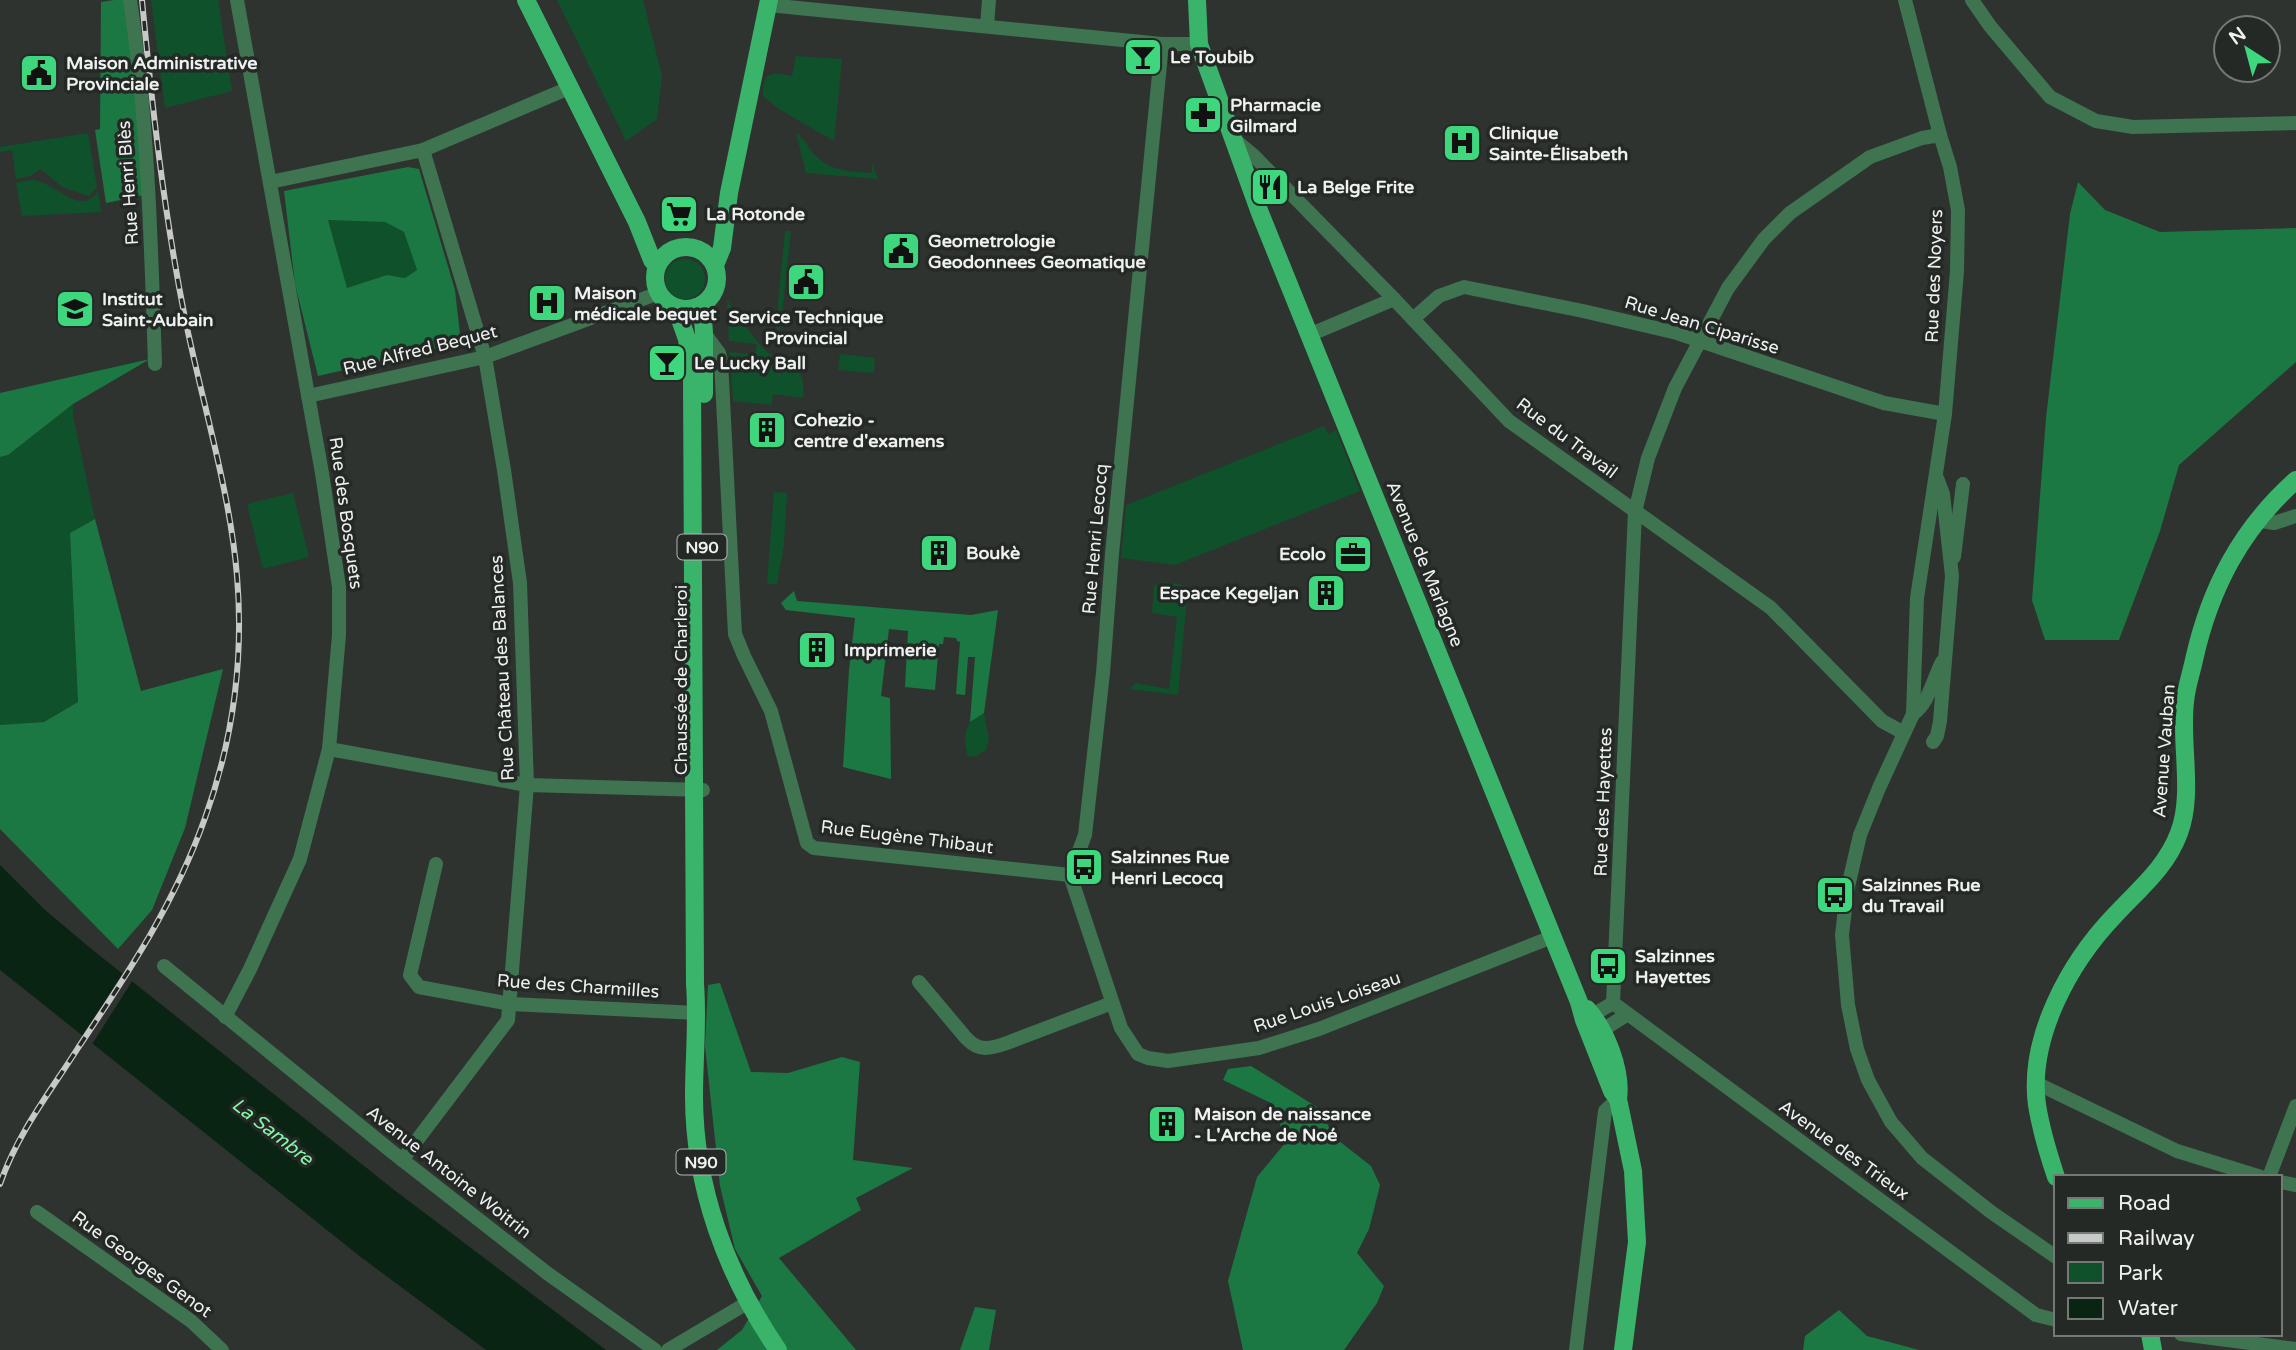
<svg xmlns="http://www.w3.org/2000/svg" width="2296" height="1350" viewBox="0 0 2296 1350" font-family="'Varela Round',sans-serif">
<rect width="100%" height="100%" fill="#2f3330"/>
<g fill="#0f512b">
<path d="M151,0H218L232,91L165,108Z"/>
<path d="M557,0H643L662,76L657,119L626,141Z"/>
<path d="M796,56L842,59L834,141L779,109L763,96C763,71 771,72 792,76Z"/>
<path d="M88,133L97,187L89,196L62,187L41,169L30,176L16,179L12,150L0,152V147Z"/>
<path d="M796,133C805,139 807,146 814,154C830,171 850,172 872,173V163L878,179L806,173Z"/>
<path d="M31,180C55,180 80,219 98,191L101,212L22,216L16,183Z"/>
<path d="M328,220L385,222L404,232L417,270L405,278L387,275L347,289Z"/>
<path d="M785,231H791L780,331L776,328V324Z"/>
<circle cx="685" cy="279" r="20"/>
<path d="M727,300C739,316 751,336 765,350C785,368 807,359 803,398L773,394L772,405L733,401L730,352L755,355L757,344L729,341Z"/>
<path d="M840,354L875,358L874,373L838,370Z"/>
<path d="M73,404V415L95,519L70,534L78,702L44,722L0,725V457L8,455Z"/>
<path d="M1324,426L1328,434L1336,430L1360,491L1175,565L1121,558L1126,505Z"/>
<path d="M774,492L787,493L784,545L777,584H767Z"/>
<path d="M293,493L309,557L263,569L247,504Z"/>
<path d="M1166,582L1188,586L1178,695L1129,689L1136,683L1169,689L1177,617L1152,613L1154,586Z"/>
<path d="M984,713L989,739L986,750L976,756L968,757C965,748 963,730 970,723C973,719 980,716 984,713Z"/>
</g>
<g fill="#1b7842" fill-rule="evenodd">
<path d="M114,0H126L145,195L106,203L95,130L100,129L101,2Z"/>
<path d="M408,167L419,169L455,290L461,343L318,376L295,284L284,191ZM328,220L385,222L404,232L417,270L405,278L387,275L347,288Z"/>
<path d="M2078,182L2105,210L2160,232L2296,228V362L2179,465L2160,531L2119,640H2045L2032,600L2046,418L2070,214Z"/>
<path d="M150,359L73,404L8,455L0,457V393Z"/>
<path d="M95,519L141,691L223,669L185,828L152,910L118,949L0,829V725L44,722L78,702L70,533Z"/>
<path d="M794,591L797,601L971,615L998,610L984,713L970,722L975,657H968L965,695L956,694L960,642L957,641L956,638L944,637L943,644H939L935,690L905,687L908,631L889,629L881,696L890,698L891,779L843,767L849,670L855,618L786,610L781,603Z"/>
<path d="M720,983L751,1072L788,1073L842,1057L860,1062L853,1160L913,1168L856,1198L861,1210L779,1258L856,1350H717L742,1330L762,1296L735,1249L720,1186L705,1046L708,985Z"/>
<path d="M1251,1066L1320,1109L1334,1137L1371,1166L1380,1185L1369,1229L1357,1253L1384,1286L1377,1303L1344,1350H1243L1228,1281L1257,1177L1286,1142L1273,1104L1223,1080L1228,1069Z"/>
<path d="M975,1307L996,1310L989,1350H960Z"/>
<path d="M1839,1310L1867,1336L1919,1350H1803L1805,1336Z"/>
</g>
<path fill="#092413" d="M0,865L44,909L89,947L393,1189L606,1350H486L362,1258L0,970Z"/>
<path fill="#2f3330" d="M125,970L134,978L91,1046L81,1038Z"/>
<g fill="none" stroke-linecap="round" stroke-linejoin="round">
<g stroke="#3f7450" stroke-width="14">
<path d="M130,0C148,120 151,243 155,364"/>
<path d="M1905,0L1940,135L1950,167L1958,210L1957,271L1945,414L1917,598L1913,714L1879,788L1860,835L1847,891L1842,935L1848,1005L1857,1049L1868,1080L1891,1122L1922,1158L1991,1212L2056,1257"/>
<path d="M1972,0L1990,26L2050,97L2096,121L2133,127L2296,123"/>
<path d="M768,5L1162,44H1199"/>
<path d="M987,26L989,0"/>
<path d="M1162,44L1112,554L1103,673L1085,835L1070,875L1121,1028L1138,1054L1148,1058L1168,1061L1259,1048L1319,1029L1552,937"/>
<path d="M1236,141L1254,156L1394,299L1509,421L1771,608L1882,721L1904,733"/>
<path d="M270,182L423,150L569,88"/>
<path d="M1413,319L1439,296L1464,287L1583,311L1677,333L1884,403L1945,414"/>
<path d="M704,333L719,353L721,361L735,634L744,656L771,711L807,843L814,848L1070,875"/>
<path d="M1309,335L1394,299"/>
<path d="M308,396L485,357L659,293"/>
<path d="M2256,520L2274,523L2296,516"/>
<path d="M1954,557L1963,484"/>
<path d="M1913,714C1929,703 1933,679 1942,662"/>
<path d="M1933,742L1937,736L1940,721L1952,576L1943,494L1937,478"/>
<path d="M329,749L527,785L703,790"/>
<path d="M436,864L410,975L419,987L511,1004L697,1013"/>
<path d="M164,966L391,1151L547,1273L655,1350"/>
<path d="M919,982L966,1038C979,1052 990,1049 1007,1043L1112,1003"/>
<path d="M1613,1003L1635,512L1648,458L1675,388L1728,288L1764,239L1790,213L1870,157L1922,138L1940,135"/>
<path d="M1613,1003L2036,1315L2056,1320"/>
<path d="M1613,1003L1584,1020L1596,1034L1628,1014"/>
<path d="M225,1017L250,969L300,859L329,749L339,635V587L322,473L237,0"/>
<path d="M2036,1083L2177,1151L2261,1177"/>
<path d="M402,1160L508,1020L527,785L520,583L504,470L485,357L423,150"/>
<path d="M2269,1177L2296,1106"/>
<path d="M2280,1182L2296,1185"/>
<path d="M37,1212L191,1321L222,1350"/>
<path d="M2181,1334L2296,1349"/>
<path d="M668,1350L747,1303"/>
<path d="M1576,1350L1605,1111L1618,1099"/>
</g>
<g stroke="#3bb46b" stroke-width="18">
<path d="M526,0L637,222L652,260L657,266"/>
<path d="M1197,0L1199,44L1260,213L1579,1002L1584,1020L1612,1091L1618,1099"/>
<circle cx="686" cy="278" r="31"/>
<path d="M715,265L722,248L729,193L769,0"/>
<path d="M702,305L704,333V394"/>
<path d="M676,308L687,339L692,379L695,984C698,1021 694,1058 694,1096C694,1187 727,1276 778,1350"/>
<path d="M1587,1009C1606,1030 1622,1071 1618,1099L1633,1171L1637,1242L1623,1350"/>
<path d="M2056,1177C2048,1153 2041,1130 2037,1105C2028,1038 2069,963 2115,915C2139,889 2166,868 2179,833C2194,794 2180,743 2185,702C2186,688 2191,674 2194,660C2210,588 2241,529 2296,480"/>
<path d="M2150,1334L2153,1350"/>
</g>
<g stroke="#c6c9c7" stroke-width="6">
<path id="rail" d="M0,1184C17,1134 50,1092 78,1048C128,973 175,903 205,818C233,740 244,659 237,576C230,491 202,402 185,318C164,213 152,106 142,0"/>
</g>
<use href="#rail" stroke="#252926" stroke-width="3.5" stroke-dasharray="10" stroke-linecap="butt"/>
</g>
<defs>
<g id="bar-square" transform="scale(2.0125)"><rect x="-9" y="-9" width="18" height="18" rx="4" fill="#3ed77d" stroke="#252926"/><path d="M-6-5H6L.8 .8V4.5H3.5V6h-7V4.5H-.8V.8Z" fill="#111"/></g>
<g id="civic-square" transform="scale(2.0125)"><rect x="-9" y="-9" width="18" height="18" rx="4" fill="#3ed77d" stroke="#252926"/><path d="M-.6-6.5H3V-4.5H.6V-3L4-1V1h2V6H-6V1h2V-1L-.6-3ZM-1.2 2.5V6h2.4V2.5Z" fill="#111"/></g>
<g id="pharmacy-square" transform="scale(2.0125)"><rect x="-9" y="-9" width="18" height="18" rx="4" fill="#3ed77d" stroke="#252926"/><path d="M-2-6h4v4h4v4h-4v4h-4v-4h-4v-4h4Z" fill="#111"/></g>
<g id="hospital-square" transform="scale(2.0125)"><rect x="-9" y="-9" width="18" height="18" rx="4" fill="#3ed77d" stroke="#252926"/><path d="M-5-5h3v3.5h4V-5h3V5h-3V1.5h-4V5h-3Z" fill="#111"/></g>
<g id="restaurant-square" transform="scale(2.0125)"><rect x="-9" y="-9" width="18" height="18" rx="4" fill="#3ed77d" stroke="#252926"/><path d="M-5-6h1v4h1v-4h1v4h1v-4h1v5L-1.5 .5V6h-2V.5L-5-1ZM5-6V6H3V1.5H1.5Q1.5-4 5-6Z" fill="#111"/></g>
<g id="supermarket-square" transform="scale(2.0125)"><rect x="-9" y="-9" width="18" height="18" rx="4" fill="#3ed77d" stroke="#252926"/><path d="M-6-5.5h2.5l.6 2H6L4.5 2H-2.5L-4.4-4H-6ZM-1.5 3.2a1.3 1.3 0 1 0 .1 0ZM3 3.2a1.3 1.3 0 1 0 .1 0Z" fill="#111"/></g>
<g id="school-square" transform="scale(2.0125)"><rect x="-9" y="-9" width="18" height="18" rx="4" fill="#3ed77d" stroke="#252926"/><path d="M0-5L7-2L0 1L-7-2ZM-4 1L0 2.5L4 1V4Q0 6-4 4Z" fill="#111"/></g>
<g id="building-square" transform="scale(2.0125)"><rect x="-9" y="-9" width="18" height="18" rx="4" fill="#3ed77d" stroke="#252926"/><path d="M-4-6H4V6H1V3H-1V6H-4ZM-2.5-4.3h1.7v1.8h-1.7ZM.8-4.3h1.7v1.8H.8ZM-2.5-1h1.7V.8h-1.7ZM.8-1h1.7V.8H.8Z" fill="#111"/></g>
<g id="office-square" transform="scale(2.0125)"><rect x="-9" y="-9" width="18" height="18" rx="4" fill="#3ed77d" stroke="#252926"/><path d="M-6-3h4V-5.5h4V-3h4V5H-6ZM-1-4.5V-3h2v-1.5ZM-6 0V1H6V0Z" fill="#111"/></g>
<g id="bus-square" transform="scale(2.0125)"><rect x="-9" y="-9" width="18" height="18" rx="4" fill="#3ed77d" stroke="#252926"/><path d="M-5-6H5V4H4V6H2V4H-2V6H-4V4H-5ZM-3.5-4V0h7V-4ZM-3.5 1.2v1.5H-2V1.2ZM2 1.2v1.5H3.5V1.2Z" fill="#111"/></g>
</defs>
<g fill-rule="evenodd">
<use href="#bar-square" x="1143" y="57"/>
<use href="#civic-square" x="39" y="73"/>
<use href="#pharmacy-square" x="1203" y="115"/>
<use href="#hospital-square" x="1462" y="143"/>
<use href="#restaurant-square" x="1270" y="187"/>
<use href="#supermarket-square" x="679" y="214"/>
<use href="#civic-square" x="901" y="251"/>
<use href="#civic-square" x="806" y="282"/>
<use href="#hospital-square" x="547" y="303"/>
<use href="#school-square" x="75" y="309"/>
<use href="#bar-square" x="667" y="363"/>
<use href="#building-square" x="767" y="430"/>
<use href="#building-square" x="939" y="553"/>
<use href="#office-square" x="1353" y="554"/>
<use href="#building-square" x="1326" y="593"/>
<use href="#building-square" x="817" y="650"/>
<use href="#bus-square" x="1084" y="867"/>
<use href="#bus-square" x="1835" y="895"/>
<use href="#bus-square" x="1608" y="966"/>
<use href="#building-square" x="1167" y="1124"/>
</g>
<g text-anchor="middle" stroke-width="7" stroke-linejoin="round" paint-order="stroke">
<g fill="#252926" stroke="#b2b5b3" stroke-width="2">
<rect x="677.5" y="534.5" width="49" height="25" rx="5"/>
<rect x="676.5" y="1149.5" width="49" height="25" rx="5"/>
</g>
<g font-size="16" font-weight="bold" fill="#eef1ef">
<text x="702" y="553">N90</text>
<text x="701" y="1168">N90</text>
</g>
<g font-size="18" font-weight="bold" fill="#eef1ef" stroke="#252926" text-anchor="start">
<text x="1170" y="63">Le Toubib</text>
<text x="66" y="69">Maison Administrative<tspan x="66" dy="21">Provinciale</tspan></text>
<text x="1230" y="111">Pharmacie<tspan x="1230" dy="21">Gilmard</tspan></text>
<text x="1489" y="139">Clinique<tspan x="1489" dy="21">Sainte-Élisabeth</tspan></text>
<text x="1297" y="193">La Belge Frite</text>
<text x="706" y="220">La Rotonde</text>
<text x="928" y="247">Geometrologie<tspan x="928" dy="21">Geodonnees Geomatique</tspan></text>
<text x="574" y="299">Maison<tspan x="574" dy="21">médicale bequet</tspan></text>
<text x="102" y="305">Institut<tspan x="102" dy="21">Saint-Aubain</tspan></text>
<text x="806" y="323" text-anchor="middle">Service Technique<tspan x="806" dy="21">Provincial</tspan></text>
<text x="694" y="369">Le Lucky Ball</text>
<text x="794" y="426">Cohezio -<tspan x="794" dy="21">centre d'examens</tspan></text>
<text x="966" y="559">Boukè</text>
<text x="1326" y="560" text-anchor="end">Ecolo</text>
<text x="1299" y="599" text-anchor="end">Espace Kegeljan</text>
<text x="844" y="656">Imprimerie</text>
<text x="1111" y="863">Salzinnes Rue<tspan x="1111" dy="21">Henri Lecocq</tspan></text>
<text x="1862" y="891">Salzinnes Rue<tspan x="1862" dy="21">du Travail</tspan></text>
<text x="1635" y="962">Salzinnes<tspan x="1635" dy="21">Hayettes</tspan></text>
<text x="1194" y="1120">Maison de naissance<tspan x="1194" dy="21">- L'Arche de Noé</tspan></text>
</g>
<g font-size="18" fill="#eef1ef" stroke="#252926">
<text transform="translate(128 183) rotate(-94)" y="6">Rue Henri Blès</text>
<text transform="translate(1934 276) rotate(-88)" y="6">Rue des Noyers</text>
<text transform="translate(1702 325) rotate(17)" y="6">Rue Jean Ciparisse</text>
<text transform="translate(420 350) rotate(-14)" y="6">Rue Alfred Bequet</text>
<text transform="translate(1567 438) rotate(37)" y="6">Rue du Travail</text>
<text transform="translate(346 513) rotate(82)" y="6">Rue des Bosquets</text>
<text transform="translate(1095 539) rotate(-85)" y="6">Rue Henri Lecocq</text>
<text transform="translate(1425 564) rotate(68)" y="6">Avenue de Marlagne</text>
<text transform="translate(502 668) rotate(-93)" y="6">Rue Château des Balances</text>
<text transform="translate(681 680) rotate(-90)" y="6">Chaussée de Charleroi</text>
<text transform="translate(2164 751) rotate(-86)" y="6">Avenue Vauban</text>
<text transform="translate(1603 802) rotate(-88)" y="6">Rue des Hayettes</text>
<text transform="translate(907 837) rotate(7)" y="6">Rue Eugène Thibaut</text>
<text transform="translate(578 986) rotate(4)" y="6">Rue des Charmilles</text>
<text transform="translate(1327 1002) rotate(-19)" y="6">Rue Louis Loiseau</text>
<text transform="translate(1844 1150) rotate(36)" y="6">Avenue des Trieux</text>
<text transform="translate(449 1172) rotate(38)" y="6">Avenue Antoine Woitrin</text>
<text transform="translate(142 1264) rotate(36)" y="6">Rue Georges Genot</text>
</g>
<g font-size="19" font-style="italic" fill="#84f5a9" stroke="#252926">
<text transform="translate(273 1131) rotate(38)" y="7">La Sambre</text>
</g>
</g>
<rect x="2054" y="1175" width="228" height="161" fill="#252926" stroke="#757976" stroke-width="2"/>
<rect x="2068" y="1198" width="35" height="10" fill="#3bb46b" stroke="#757976" stroke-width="2"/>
<text x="2118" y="1210" font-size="21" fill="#eef1ef">Road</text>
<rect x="2068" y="1233" width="35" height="10" fill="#c6c9c7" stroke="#757976" stroke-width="2"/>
<text x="2118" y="1245" font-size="21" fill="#eef1ef">Railway</text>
<rect x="2068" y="1262" width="35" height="21" fill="#0f512b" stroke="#757976" stroke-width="2"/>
<text x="2118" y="1280" font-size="21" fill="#eef1ef">Park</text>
<rect x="2068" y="1298" width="35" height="21" fill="#092413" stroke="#757976" stroke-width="2"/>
<text x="2118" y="1315" font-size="21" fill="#eef1ef">Water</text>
<g transform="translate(2247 49) rotate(324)"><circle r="33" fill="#252926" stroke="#757976" stroke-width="2"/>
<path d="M0-5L12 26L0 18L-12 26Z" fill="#3ed77d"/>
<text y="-10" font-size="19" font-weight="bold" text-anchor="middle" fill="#eef1ef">N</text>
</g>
</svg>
